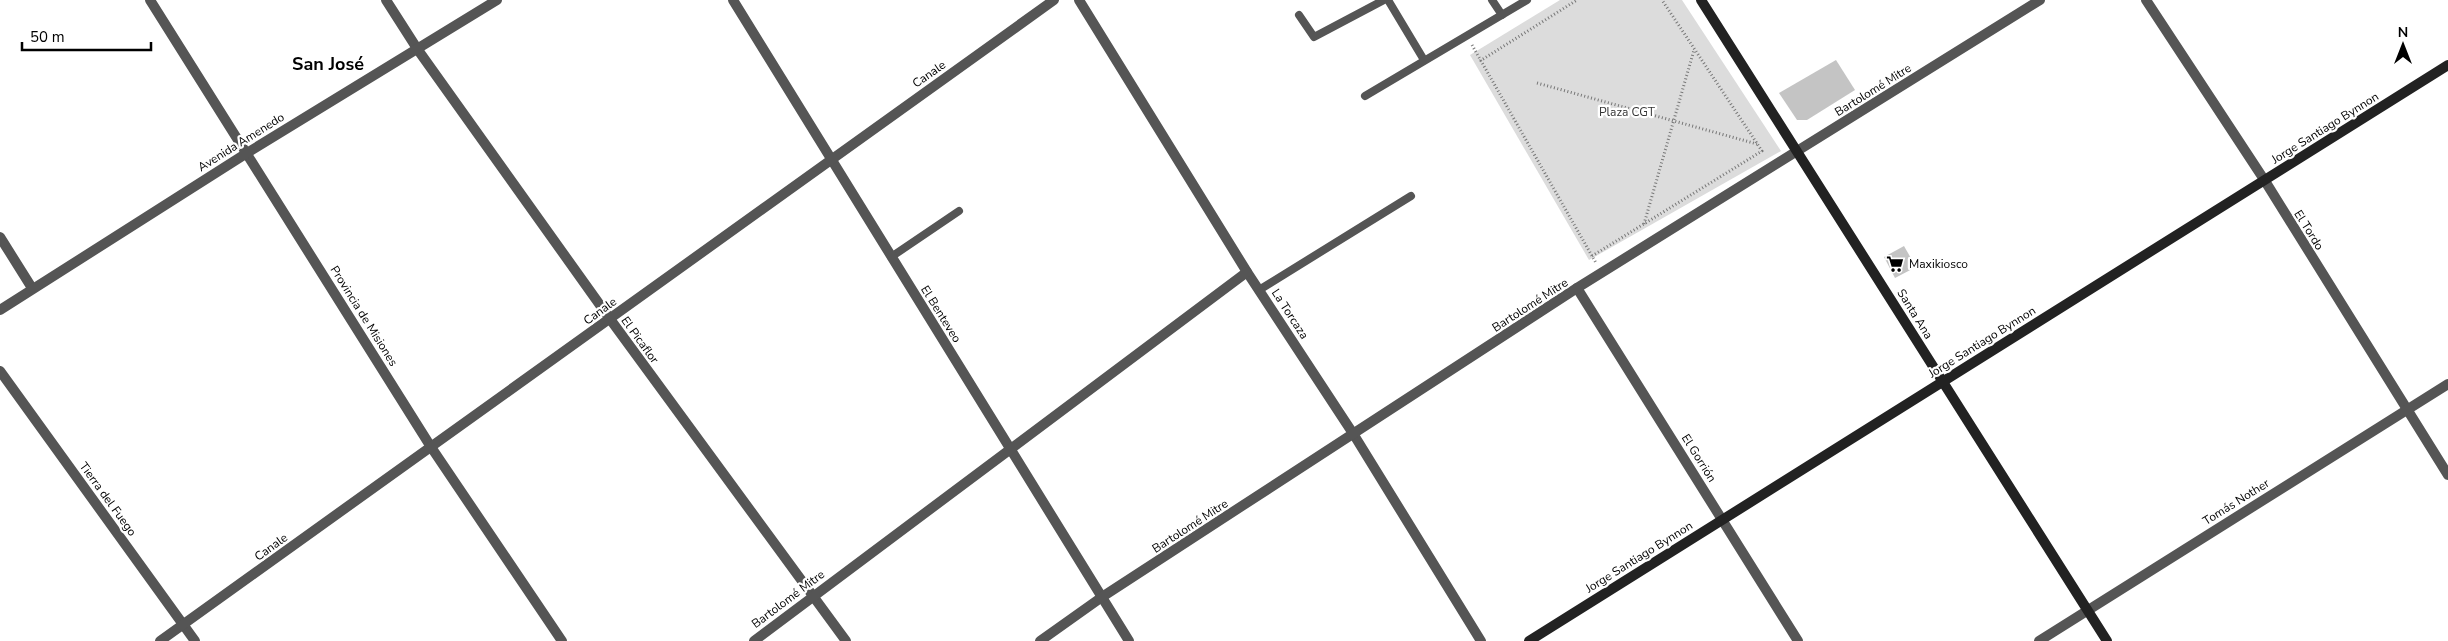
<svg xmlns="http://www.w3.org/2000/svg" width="2448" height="641" viewBox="0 0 2448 641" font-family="'Nunito Sans',sans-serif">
<rect width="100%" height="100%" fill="#fff"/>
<path fill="#dcdcdc" d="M1560,0H1682L1781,151L1589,260L1470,55Z"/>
<g fill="#c4c4c4">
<path d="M1836,60L1855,90L1807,120H1797L1779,93Z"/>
<path d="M1904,246L1916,267L1895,278L1884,257Z"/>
</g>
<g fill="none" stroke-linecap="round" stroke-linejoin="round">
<g stroke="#777" stroke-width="3" stroke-dasharray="1 2.5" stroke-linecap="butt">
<path d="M1472,45L1596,263"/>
<path d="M1480,61L1577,0"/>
<path d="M1537,83L1757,144"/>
<path d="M1644,224L1694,50"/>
<path d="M1592,256L1762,151L1662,0"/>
</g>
<g stroke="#555" stroke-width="8">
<path d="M1388,0L1424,60"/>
<path d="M1492,0L1502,15"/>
<path d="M1299,15L1314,37L1384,0"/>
<path d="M1365,96L1527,0"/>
<path d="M891,257L959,211"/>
<path d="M1259,290L1411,196"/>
</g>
<g stroke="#555" stroke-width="10">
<path d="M150,0L431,447L562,641"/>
<path d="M386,0L418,50L610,319L846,641"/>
<path d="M733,0L1129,641"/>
<path d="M1079,0L1247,272L1354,435L1481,641"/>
<path d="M2146,0L2265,181L2448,475"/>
<path d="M0,237L32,288"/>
<path d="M1577,288L1798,641"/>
<path d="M0,310L247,153L497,0"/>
<path d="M0,371L195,641"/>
<path d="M160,641L1054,0"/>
<path d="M754,641L1247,272"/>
<path d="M1040,641L1102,597L1577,288L2040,0"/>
<path d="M2039,641L2448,384"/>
</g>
<g stroke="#222" stroke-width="10">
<path d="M1701,0L2107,641"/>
<path d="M1529,641L2448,65"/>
</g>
</g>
<defs>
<g id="supermarket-bare" transform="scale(1.35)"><path d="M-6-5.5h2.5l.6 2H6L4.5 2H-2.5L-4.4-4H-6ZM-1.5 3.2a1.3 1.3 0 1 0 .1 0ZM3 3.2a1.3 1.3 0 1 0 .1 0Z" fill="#000" stroke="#fff" stroke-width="2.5" paint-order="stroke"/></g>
</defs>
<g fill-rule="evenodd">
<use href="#supermarket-bare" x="1895" y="264"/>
</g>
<g text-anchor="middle" stroke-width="4.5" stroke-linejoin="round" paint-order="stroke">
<g font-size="12" fill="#000" stroke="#fff">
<text transform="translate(929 74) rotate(-35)" y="4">Canale</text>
<text transform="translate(1873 90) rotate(-32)" y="4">Bartolomé Mitre</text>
<text transform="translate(2325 128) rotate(-32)" y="4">Jorge Santiago Bynnon</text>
<text transform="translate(241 142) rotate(-32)" y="4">Avenida Amenedo</text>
<text transform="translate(2309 230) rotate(58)" y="4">El Tordo</text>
<text transform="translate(1530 305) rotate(-33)" y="4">Bartolomé Mitre</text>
<text transform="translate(600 311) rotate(-36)" y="4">Canale</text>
<text transform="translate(941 314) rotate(58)" y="4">El Benteveo</text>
<text transform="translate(1290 314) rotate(57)" y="4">La Torcaza</text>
<text transform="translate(1915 314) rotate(58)" y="4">Santa Ana</text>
<text transform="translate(364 316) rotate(58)" y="4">Provincia de Misiones</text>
<text transform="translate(640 340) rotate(54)" y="4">El Picaflor</text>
<text transform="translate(1982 342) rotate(-32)" y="4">Jorge Santiago Bynnon</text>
<text transform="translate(1699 458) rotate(58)" y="4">El Gorrión</text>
<text transform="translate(108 499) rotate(54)" y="4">Tierra del Fuego</text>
<text transform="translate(2236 502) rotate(-32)" y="4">Tomás Nother</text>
<text transform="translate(1190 526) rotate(-33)" y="4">Bartolomé Mitre</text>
<text transform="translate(271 547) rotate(-36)" y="4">Canale</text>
<text transform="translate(1639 557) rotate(-32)" y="4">Jorge Santiago Bynnon</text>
<text transform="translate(788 599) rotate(-37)" y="4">Bartolomé Mitre</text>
</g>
<g font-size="12" fill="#333" stroke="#fff">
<text x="1627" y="116">Plaza CGT</text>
</g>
<g font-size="12" fill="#000" stroke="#fff" text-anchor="start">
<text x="1909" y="268">Maxikiosco</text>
</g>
<g font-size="18" font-weight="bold" fill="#000" stroke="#fff">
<text x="328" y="70">San José</text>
</g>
</g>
<g transform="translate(2403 45)" stroke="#ffffff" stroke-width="4" paint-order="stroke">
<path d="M0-4L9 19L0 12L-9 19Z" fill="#000000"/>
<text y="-8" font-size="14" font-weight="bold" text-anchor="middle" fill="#000000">N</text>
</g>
<path d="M22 42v8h129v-8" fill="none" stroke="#000000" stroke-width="2.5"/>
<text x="30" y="42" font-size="15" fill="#000000" stroke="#ffffff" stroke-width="4" paint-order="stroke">50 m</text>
</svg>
